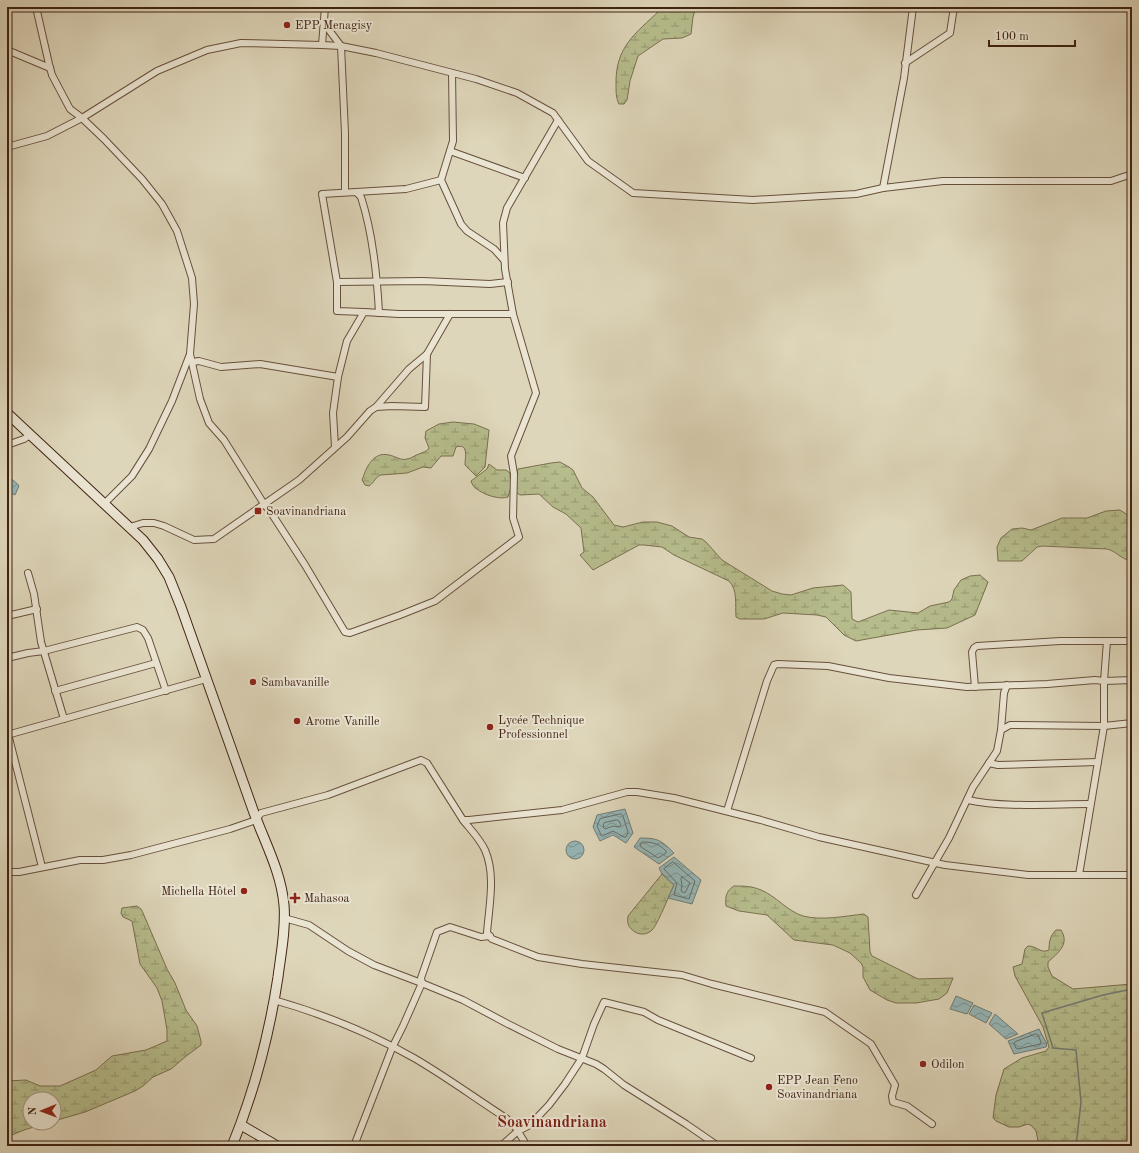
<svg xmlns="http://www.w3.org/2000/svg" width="1139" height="1153" viewBox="0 0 1139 1153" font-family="'Old Standard TT',serif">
<defs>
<pattern id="wetland-marsh" width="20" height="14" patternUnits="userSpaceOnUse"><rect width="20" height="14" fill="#b6bc8c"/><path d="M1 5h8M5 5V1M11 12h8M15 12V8" fill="none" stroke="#959871"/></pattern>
<pattern id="water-waves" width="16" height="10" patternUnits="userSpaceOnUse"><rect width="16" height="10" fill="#95b7b8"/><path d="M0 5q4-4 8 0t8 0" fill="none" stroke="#7b9494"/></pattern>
</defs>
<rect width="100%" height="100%" fill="#ded6ba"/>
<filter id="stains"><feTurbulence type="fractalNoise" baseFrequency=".005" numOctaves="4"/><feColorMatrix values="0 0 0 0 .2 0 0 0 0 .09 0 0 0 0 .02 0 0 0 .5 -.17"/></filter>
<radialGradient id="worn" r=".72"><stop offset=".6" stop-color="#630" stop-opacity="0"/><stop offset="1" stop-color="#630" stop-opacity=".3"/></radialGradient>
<g fill="url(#wetland-marsh)" stroke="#7a704f">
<path d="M661,7H696L693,17L691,34L682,38L663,39L638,56L630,81L627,100L624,104H619C616,98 616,92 616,85C615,47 635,34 660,10Z"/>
<path d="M453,422L474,424L489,430L485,467L476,476L465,465C465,457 469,443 456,447L453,456H441L431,468L423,467L407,473L381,475C376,476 374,483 369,486L365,485L362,480C366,468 373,451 389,455C395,456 401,461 407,459C411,459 415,455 419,454C423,452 427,452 429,448L425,438L426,431L439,424Z"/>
<path d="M560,462L569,467L573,470L582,488L593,497L614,525L623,527L643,522H657L672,526L689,537L702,539L706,542L722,560L772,591L782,594L791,595L813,588L843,585L851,592L852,619L858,622L889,610L918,613L930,606L949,602L952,599L954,590L961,580L970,576L980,575L988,582L975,615L947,628L917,630L856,641L844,635L826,617L817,615L783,613L764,619H740L736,617C735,605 738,590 729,581L674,555L662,547L644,545H639L593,570L580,555L584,552L581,528L566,514L553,507L539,494L520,495L516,492V477L518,469L551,463Z"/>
<path d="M489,464L497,470H506L510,473L511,487L508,497C500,500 484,495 477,489C474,488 472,484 471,481L487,469Z"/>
<path d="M1120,510L1132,518V561C1120,559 1118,552 1107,549L1042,546L1037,547L1022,561H998L997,547L1001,538L1012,529L1022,528L1031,530L1062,518H1087L1106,511Z"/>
<path d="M662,874L674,885C670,893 657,926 652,930C647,935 640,935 635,932C628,927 627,924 628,916Z"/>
<path d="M734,886C743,886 752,886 761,890C776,896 787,911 803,916C822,921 845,916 864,914L868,917L870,952L872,956L918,979L953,978L947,993L939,999L916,1003H896L887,1000L870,990L863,977V967L861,963L850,953L833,945L794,940L767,915L739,911L726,906C725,897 726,891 734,886Z"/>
<path d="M137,906L141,909L143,913L167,969L175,983L186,1010L197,1026L201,1041V1045L185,1057L171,1069L153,1077L143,1086L135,1091L85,1112L54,1121V1099H30V1123H47L24,1130L7,1137V1081L26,1080L40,1086H60L96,1070L112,1056L146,1050L167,1041V1030L162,1001L157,988L140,964L132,921L123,917L121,913L122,908Z"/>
<path d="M1056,930H1061C1070,944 1058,953 1048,962V967L1052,976L1073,989L1132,984V1146H1039L1036,1131L1032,1126L1028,1124L1019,1127H1009L996,1121L993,1118L996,1095L1004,1069L1022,1058L1046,1051L1049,1047L1043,1027L1015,976L1013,967L1022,964L1025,949L1028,946C1037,946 1041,954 1049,950C1049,942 1050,936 1056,930Z"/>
</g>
<g fill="url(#water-waves)" stroke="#737c76">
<path d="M7,473C11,481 15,480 19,486L15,495L7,491Z"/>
<path d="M625,809L633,833L626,843L613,835L600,841L593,827L597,815Z"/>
<path d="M640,838C658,838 661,840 674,853L659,864L634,847Z"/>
<circle cx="575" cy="850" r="9"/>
<path d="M674,857L701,880L692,904L668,898L674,885L662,874L659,868Z"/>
<path d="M956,996L973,1003L967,1014L950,1009Z"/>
<path d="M974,1005L992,1013L986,1023L969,1014Z"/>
<path d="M995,1014L1018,1034L1006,1039L989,1024Z"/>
<path d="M1039,1029L1047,1044L1046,1047L1014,1054L1008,1041Z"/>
</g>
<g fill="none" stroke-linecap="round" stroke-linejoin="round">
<g stroke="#6a6d65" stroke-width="1">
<path d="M621,814L623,816L628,832L626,837H624L613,831L604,835H601L597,826L600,819Z"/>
<path d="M617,820L619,821L621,825L619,827L613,826L605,829L603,827L604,823Z"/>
<path d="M643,842C653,842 659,844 666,851V853L658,858L641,847L640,844Z"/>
<path d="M673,862L695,881L689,899L674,895L677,883L664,869Z"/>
<path d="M682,877L690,883L685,893L681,891L682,885L681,879Z"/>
<path d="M1036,1034L1038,1035L1041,1042L1040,1044L1018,1049L1016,1048L1014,1044L1015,1042Z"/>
</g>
<path stroke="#737c76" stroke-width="1.5" d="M1076,1146L1081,1102L1076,1050L1053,1048L1042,1013L1103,995L1132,989"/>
<g stroke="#67503c" stroke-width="8">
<g id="street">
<path d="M36,7L49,64L52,75L70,109L82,118L104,139L142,179L162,204L177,231L192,278L194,304L190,354L172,401L149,449L132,476L105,503"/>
<path d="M323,22L341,46L345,133V192"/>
<path d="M322,45L325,7"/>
<path d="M7,50L50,68"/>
<path d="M905,63L950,33L954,7"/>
<path d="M452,73L453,141L441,180L461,224L467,231L494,249L504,260"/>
<path d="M7,147L47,136L82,118L157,71L207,50L241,43L322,45L341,46L376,53L476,79L517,93L553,113L588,161L633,193L753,200L856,194L883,188L943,181H1111L1132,174"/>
<path d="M450,151L525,178"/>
<path d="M883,188L904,78L913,7"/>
<path d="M356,192L406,189L441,180"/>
<path d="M337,282L423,281L490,284L508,282"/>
<path d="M364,312L337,311V282L322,194L356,192L361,197C373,234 377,274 379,313"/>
<path d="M190,354L200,399L209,423L224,440L264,504L270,511L305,565L345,632L350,633L400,615L435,601L519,537L513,518L514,474L511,456L536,393L513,314L505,269L503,223L507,208L558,120"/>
<path d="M193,362L199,361L221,367L260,364L338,377"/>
<path d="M376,407L409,369L427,354"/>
<path d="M7,445L24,439L30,435"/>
<path d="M335,447L333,413L338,377L347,341L364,312L399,314H513"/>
<path d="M130,527L143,523H154L164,526L194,540L214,539L299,480L347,437L370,411L376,407L392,406L425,407L427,354L450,314"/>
<path d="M28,573L34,594L41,642L64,719"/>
<path d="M7,616L37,609"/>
<path d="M7,658L28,653L44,651L137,627L143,630L148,638L166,691"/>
<path d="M975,687L972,652L974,648L977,646L1060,641H1132"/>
<path d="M55,691L156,663"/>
<path d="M1001,730L1010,725L1104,726L1132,723"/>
<path d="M8,734L42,867"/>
<path d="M7,735L206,679"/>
<path d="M989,763L998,765L1098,762"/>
<path d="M968,800C1003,808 1053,804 1090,804"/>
<path d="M727,811L767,681L774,665L778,664L828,666L889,678L967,687L1047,684L1095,680L1104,681L1107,641"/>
<path d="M463,820C470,829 480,839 485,850C496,875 489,906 487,933L492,939L538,957L582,964L682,975L712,984L825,1012L871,1044L895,1085L892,1096L893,1102L907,1106L932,1124"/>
<path d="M7,872H19L80,860H103L131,855L230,829L256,820L261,813L328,795L421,760L427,763L463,820H469L562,810L627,792H637L674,798L761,820L819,837L945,865L1028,875H1132"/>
<path d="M1079,875L1104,726V681L1132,680"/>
<path d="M916,895L949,838L973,787L997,751L1001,730L1004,693L1007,685"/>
<path d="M284,918L309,925L348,951L374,965L424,984L463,1000L508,1024L558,1049L596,1064L604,1069L624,1085L686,1124L718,1146"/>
<path d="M274,1000C323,1014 370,1033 414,1058C445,1076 475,1098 506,1118L516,1128L527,1146"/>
<path d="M354,1146L392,1048L403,1026L422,983L421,978L437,932L450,927L481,937L490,936"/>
<path d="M501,1146L518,1131L530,1125L549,1105L565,1084L582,1058L594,1024L604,1002L644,1012L658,1020L751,1058"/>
</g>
</g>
<g stroke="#3f2312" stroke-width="11">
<g id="secondary">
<path d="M7,413L143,540L158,559L169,577L181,607C205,675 229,743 253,810C264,841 281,871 284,905C286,929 281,953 278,977C269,1036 255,1090 232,1146"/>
<path d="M241,1125L277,1146"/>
</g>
</g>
<use href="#street" stroke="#eae4d2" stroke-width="6"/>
<use href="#secondary" stroke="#eae4d2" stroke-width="9"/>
</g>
<g fill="#8f2418" stroke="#eae4d2" stroke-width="1.5">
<circle cx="287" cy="25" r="4"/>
<rect x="254" y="507" width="8" height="8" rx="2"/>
<circle cx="253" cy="682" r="4"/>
<circle cx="297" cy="721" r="4"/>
<circle cx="490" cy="727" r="4"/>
<circle cx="244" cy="891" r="4"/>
<path d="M293 892h4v4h4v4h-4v4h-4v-4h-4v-4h4z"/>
<circle cx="923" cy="1064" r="4"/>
<circle cx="769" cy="1087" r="4"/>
</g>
<g text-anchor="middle" stroke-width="4" stroke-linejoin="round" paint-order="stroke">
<g font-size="12" fill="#3f2312" stroke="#eae4d2" text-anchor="start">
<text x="295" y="29">EPP Menagisy</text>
<text x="266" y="515">Soavinandriana</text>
<text x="261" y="686">Sambavanille</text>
<text x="498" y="724">Lycée Technique<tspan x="498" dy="14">Professionnel</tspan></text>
<text x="305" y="725">Arome Vanille</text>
<text x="236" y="895" text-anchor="end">Michella Hôtel</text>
<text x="304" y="902">Mahasoa</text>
<text x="931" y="1068">Odilon</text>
<text x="777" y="1084">EPP Jean Feno<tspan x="777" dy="14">Soavinandriana</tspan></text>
</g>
<g font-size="16" font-weight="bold" fill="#7a1f14" stroke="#eae4d2">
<text x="552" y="1127">Soavinandriana</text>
</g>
</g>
<rect width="1139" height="1153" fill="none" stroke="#ded6ba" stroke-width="24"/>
<rect x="8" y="8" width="1123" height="1137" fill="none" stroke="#3f2312" stroke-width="2"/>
<rect x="12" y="12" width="1115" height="1129" fill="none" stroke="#3f2312"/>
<g transform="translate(42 1111) rotate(269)"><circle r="19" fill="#eae4d2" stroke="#a69785"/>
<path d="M0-3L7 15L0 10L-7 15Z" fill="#8f2418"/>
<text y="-6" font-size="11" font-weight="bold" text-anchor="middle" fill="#3f2312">N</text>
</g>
<path d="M989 40v6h86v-6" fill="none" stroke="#3f2312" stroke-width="2"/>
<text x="995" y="40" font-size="12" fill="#3f2312" stroke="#eae4d2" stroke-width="3" paint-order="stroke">100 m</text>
<rect width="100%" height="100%" filter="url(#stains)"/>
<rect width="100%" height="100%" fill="url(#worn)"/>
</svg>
